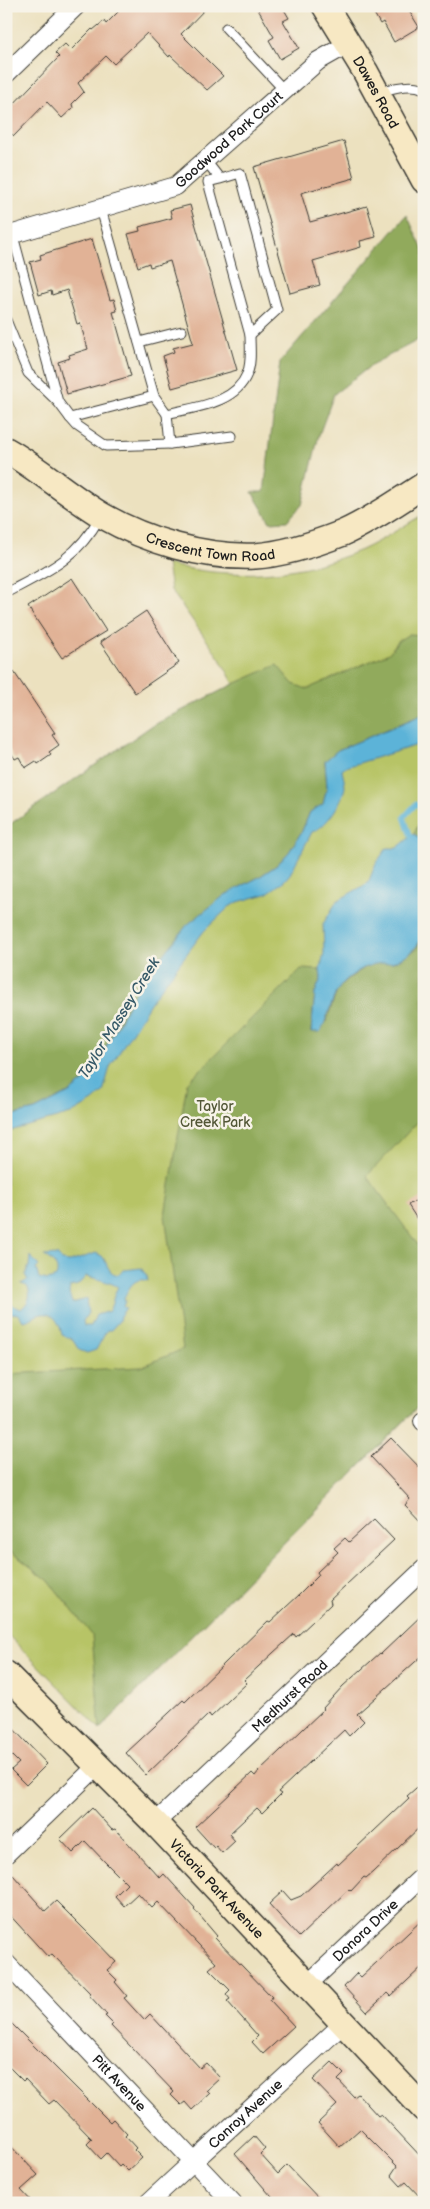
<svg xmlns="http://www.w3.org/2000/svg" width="430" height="2209" viewBox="0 0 430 2209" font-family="'Balsamiq Sans',sans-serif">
<rect width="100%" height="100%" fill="#f7f3e8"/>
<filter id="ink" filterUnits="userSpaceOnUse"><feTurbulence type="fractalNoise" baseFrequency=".02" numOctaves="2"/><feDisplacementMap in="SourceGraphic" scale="10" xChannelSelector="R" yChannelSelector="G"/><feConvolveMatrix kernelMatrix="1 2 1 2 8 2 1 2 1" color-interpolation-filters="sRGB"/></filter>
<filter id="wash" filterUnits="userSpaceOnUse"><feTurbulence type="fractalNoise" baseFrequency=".0096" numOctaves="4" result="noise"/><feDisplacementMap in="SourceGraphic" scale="20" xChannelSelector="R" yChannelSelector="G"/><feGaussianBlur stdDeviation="1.12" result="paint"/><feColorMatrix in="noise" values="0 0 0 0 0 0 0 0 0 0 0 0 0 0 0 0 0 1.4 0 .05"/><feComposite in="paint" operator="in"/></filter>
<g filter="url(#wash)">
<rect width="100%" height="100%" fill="#ece1bf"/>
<path fill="#b7c466" stroke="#6a7041" d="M424,514V1401L100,1729L6,1633V827L150,727L234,684L220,659L171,590L167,564C231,580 300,576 361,550C383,540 403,526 424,514Z"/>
<g fill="#91aa5b" stroke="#56633c">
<path d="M407,215L424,252V337L373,364L334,394L319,435L302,505L287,521L270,522L252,492H264L280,362Z"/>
<path d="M409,634L424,635V714L338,750L325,762L327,787L323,805L310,812L302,831L289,852L277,865L259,877L225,895L118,1021L102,1054L83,1082L69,1093L35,1110L6,1117V827L150,727L234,684L277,665L293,684L307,689L389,653L398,641Z"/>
<path d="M424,812V842L414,834Z"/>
<path d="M424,932V1115L367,1176L424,1253V1401L100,1729L92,1635L48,1580L6,1548V1374L141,1367L183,1349L165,1215L187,1083L301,969L320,970L321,978L315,993L311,1032L326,1022L338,988L348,979L367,966L382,961L394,962L416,949L421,941Z"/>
</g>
<g fill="#5bb3d8" stroke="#3c687a" fill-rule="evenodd">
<path d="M424,714V743L346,767L342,770C343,776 345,782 345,787C342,802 327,827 312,832L290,874L283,882L266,894L238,902L229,907L204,931L152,1000L110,1067L103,1092L93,1101L71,1114L6,1132V1117L35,1110L69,1093L83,1082L102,1055L136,990L187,925L225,895L259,877L277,865L289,852L302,831L310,812L323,804L327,787L325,761L338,750Z"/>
<path d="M414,834L424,842V932C420,946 409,955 395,961C388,964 378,962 369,966C362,968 352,975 346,980C331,994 330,1015 320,1032H311L315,993L321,978L320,970L324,953L323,924L337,901L368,883L376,863L387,848H397Z"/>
<path d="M96,1253L102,1256C108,1263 107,1273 118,1275L124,1270L141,1268L147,1276L148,1281C134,1276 129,1288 124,1298L125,1301L123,1307L126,1308L120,1316L119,1321L111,1330H107L96,1350L87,1353L79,1350L72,1339L62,1335C60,1325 55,1312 42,1314C35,1315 32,1320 23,1321L19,1314L6,1313V1305L9,1301L14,1306L21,1309C29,1303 32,1294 27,1286L21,1284L28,1280L25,1275L29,1266L30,1256L39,1266L36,1269L39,1278L48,1280L56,1277C60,1267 52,1260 44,1256L57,1255L62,1261L70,1262ZM86,1276C94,1278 113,1283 118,1287C113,1295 113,1303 109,1311L96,1315L91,1326H84L83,1321L88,1313L86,1299L72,1303L69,1293L70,1287L78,1285Z"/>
</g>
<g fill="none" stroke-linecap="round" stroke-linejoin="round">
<path stroke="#5bb3d8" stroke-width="5" d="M411,837L404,817L416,804L424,809"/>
</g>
<g id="blocks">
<g fill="#e1b296">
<path d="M124,6H208L181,34L223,76L207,90L170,55L169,57L147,33L114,64L106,56L78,83L84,92L72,104L73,108L62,118L47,102L14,136L6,129V112L59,57L55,53L65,44L71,50L92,29L93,30L104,21L106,24Z"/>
<path d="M256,6H282L289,18L283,21L299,48L280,59L269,40L274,37Z"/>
<path d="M370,6H406L419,27L394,42L383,22L380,24Z"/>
<path d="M344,141L354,178L301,193L310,222L367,206L376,237L360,241L361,247L313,261L320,285L290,293L254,167Z"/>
<path d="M190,205L237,370L172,388L163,356L174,352L173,348L193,343L170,261L150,267L149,263L138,267L128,234L140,231L139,227L172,218L170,210Z"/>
<path d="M92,239L110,300L114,299L117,311L113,312L131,376L67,394L58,362L70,358L69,355L88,349L80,323L77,324L67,290L52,295L51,291L39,295L30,262L41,259L40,255Z"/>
<path d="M72,578L106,631L62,658L28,607Z"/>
<path d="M146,611L179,663L135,693L100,642Z"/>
<path d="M14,672L55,733L52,735L59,745L49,752L51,755L38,764L36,761L25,768L19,757L15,759L6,745V677Z"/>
<path d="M424,1196V1230L408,1205Z"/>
<path d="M391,1438L424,1472V1525L405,1505L410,1499L371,1457Z"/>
<path d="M374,1519L394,1540L330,1600L331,1604L296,1637L294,1634L273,1653L244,1680L247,1683L211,1717L209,1714L146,1775L126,1753L183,1700L185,1702L268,1621L270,1622L299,1595L319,1575L317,1572L338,1552L334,1548L345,1538L349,1542Z"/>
<path d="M424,1613V1654L357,1714L364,1721L349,1736L344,1730L278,1792L281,1794L262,1813L257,1808L245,1819L229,1834L235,1841L222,1853L216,1846L214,1848L195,1827L252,1773L255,1776L259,1771L324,1709L323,1708L343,1686L380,1653L381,1654Z"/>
<path d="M6,1721L47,1764L26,1785L11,1770L19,1763L6,1750Z"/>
<path d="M424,1781V1823L373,1872L366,1878L364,1877L351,1891L349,1889L299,1937L269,1904L283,1891L291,1900L301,1896L337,1863L338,1865L409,1798L407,1796Z"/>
<path d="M92,1808L112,1830L115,1829L160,1878L164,1874L195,1908L194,1909L217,1936L215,1938L272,1997L270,2000L294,2026L263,2054L252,2042L258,2036L227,2001L230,1999L226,1994L230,1990L209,1969L216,1963L198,1944L158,1902L152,1908L138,1893L124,1906L115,1896L127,1884L105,1862L85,1841L73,1853L60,1839Z"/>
<path d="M13,1875L45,1911L56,1901L94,1939L116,1962L107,1970L117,1980L115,1982L127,1996L124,1998L144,2020L150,2014L200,2068L206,2063L220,2078L207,2090L210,2093L192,2110L185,2102L181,2105L171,2095L174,2092L111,2026L113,2024L105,2016L107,2015L89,1995L91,1994L52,1954L48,1957L6,1911V1882Z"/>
<path d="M424,1918V1965L391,1996L388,1993L367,2012L344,1987L357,1973L361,1977Z"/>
<path d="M6,2018L110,2122L113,2119L127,2134L125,2136L136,2148L134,2150L142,2158L128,2171L121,2164L119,2166L107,2153L101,2159L87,2144L92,2139L54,2100L49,2104L25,2079L23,2081L6,2064Z"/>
<path d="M332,2062L344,2074L338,2080L354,2097L358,2094L378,2116L381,2114L424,2160V2201L406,2182L401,2186L391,2175L397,2166L360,2129L340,2147L318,2123L337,2105L313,2080Z"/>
<path d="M254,2136L265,2149L260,2154L278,2174L287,2165L323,2203H277L235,2154Z"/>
<path d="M6,2141L38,2175L21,2190L33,2203H12L6,2196Z"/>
</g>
</g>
</g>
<g filter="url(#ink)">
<use href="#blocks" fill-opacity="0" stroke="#3b3a34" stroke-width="1"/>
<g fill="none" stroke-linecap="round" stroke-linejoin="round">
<g stroke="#3b3a34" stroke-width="11">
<g id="lane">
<path d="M226,28L284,90"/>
<path d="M380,92C392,88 412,83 424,89"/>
<path d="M206,161L220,179L240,173L277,310L250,335L208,182L220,179"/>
<path d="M101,209L154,396L167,414C195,407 235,404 247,374C252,363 250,347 250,335"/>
<path d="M6,245L15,243L58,402"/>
<path d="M6,320L28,373L58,402L70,418"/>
<path d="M139,342L182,331"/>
<path d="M154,396L70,418L77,426L106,446L170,444"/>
<path d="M167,414L170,444L232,436"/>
<path d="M6,593C48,571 76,560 100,517"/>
</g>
</g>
<g stroke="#3b3a34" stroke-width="20">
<g id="street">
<path d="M6,74L76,6"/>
<path id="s1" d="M6,231L10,235L176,186L318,61L348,44"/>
<path d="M423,1421L424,1422"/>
<path id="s2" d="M155,1823L424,1569"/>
<path d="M6,1854L97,1766"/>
<path id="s3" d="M6,1963L233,2203"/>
<path id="s4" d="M307,1985L424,1875"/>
<path id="s5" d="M148,2203L343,2024"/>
</g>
</g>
<g stroke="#3b3a34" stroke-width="28">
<g id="secondary">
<path id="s6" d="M325,6L365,71L424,180"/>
<path id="s7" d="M6,450C40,469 69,496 103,516C147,541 204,558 255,556C285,554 315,544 343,533C372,520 397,502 424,485"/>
<path id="s8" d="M6,1674L155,1823L424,2109"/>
</g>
</g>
<use href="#lane" stroke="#fff" stroke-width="9"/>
<use href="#street" stroke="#fff" stroke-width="18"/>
<use href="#secondary" stroke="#f7e8c3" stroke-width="25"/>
</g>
</g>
<g text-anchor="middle" stroke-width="5" stroke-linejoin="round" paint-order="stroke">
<g font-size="14" fill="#1c1c1c" stroke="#f7f3e8">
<text dy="5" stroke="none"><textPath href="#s6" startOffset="100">Dawes Road</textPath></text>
<text dy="5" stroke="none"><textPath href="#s1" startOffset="249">Goodwood Park Court</textPath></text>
<text dy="5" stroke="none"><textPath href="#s7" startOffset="231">Crescent Town Road</textPath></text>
<text dy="5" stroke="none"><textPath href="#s2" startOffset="185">Medhurst Road</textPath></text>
<text dy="5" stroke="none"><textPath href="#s8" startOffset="301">Victoria Park Avenue</textPath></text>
<text dy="5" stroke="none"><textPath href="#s4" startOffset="80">Donora Drive</textPath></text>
<text dy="5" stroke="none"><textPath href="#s3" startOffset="165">Pitt Avenue</textPath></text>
<text dy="5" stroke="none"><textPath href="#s5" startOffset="132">Conroy Avenue</textPath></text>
</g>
<g font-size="14" fill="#525736" stroke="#f7f3e8">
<text x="215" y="1111">Taylor<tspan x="215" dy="16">Creek Park</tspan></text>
</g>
<g font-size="15" font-style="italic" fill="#355867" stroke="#f7f3e8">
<text transform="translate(119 1018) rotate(-58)" y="5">Taylor Massey Creek</text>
</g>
</g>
<rect width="430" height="2209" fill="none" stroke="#f7f3e8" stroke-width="25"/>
</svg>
